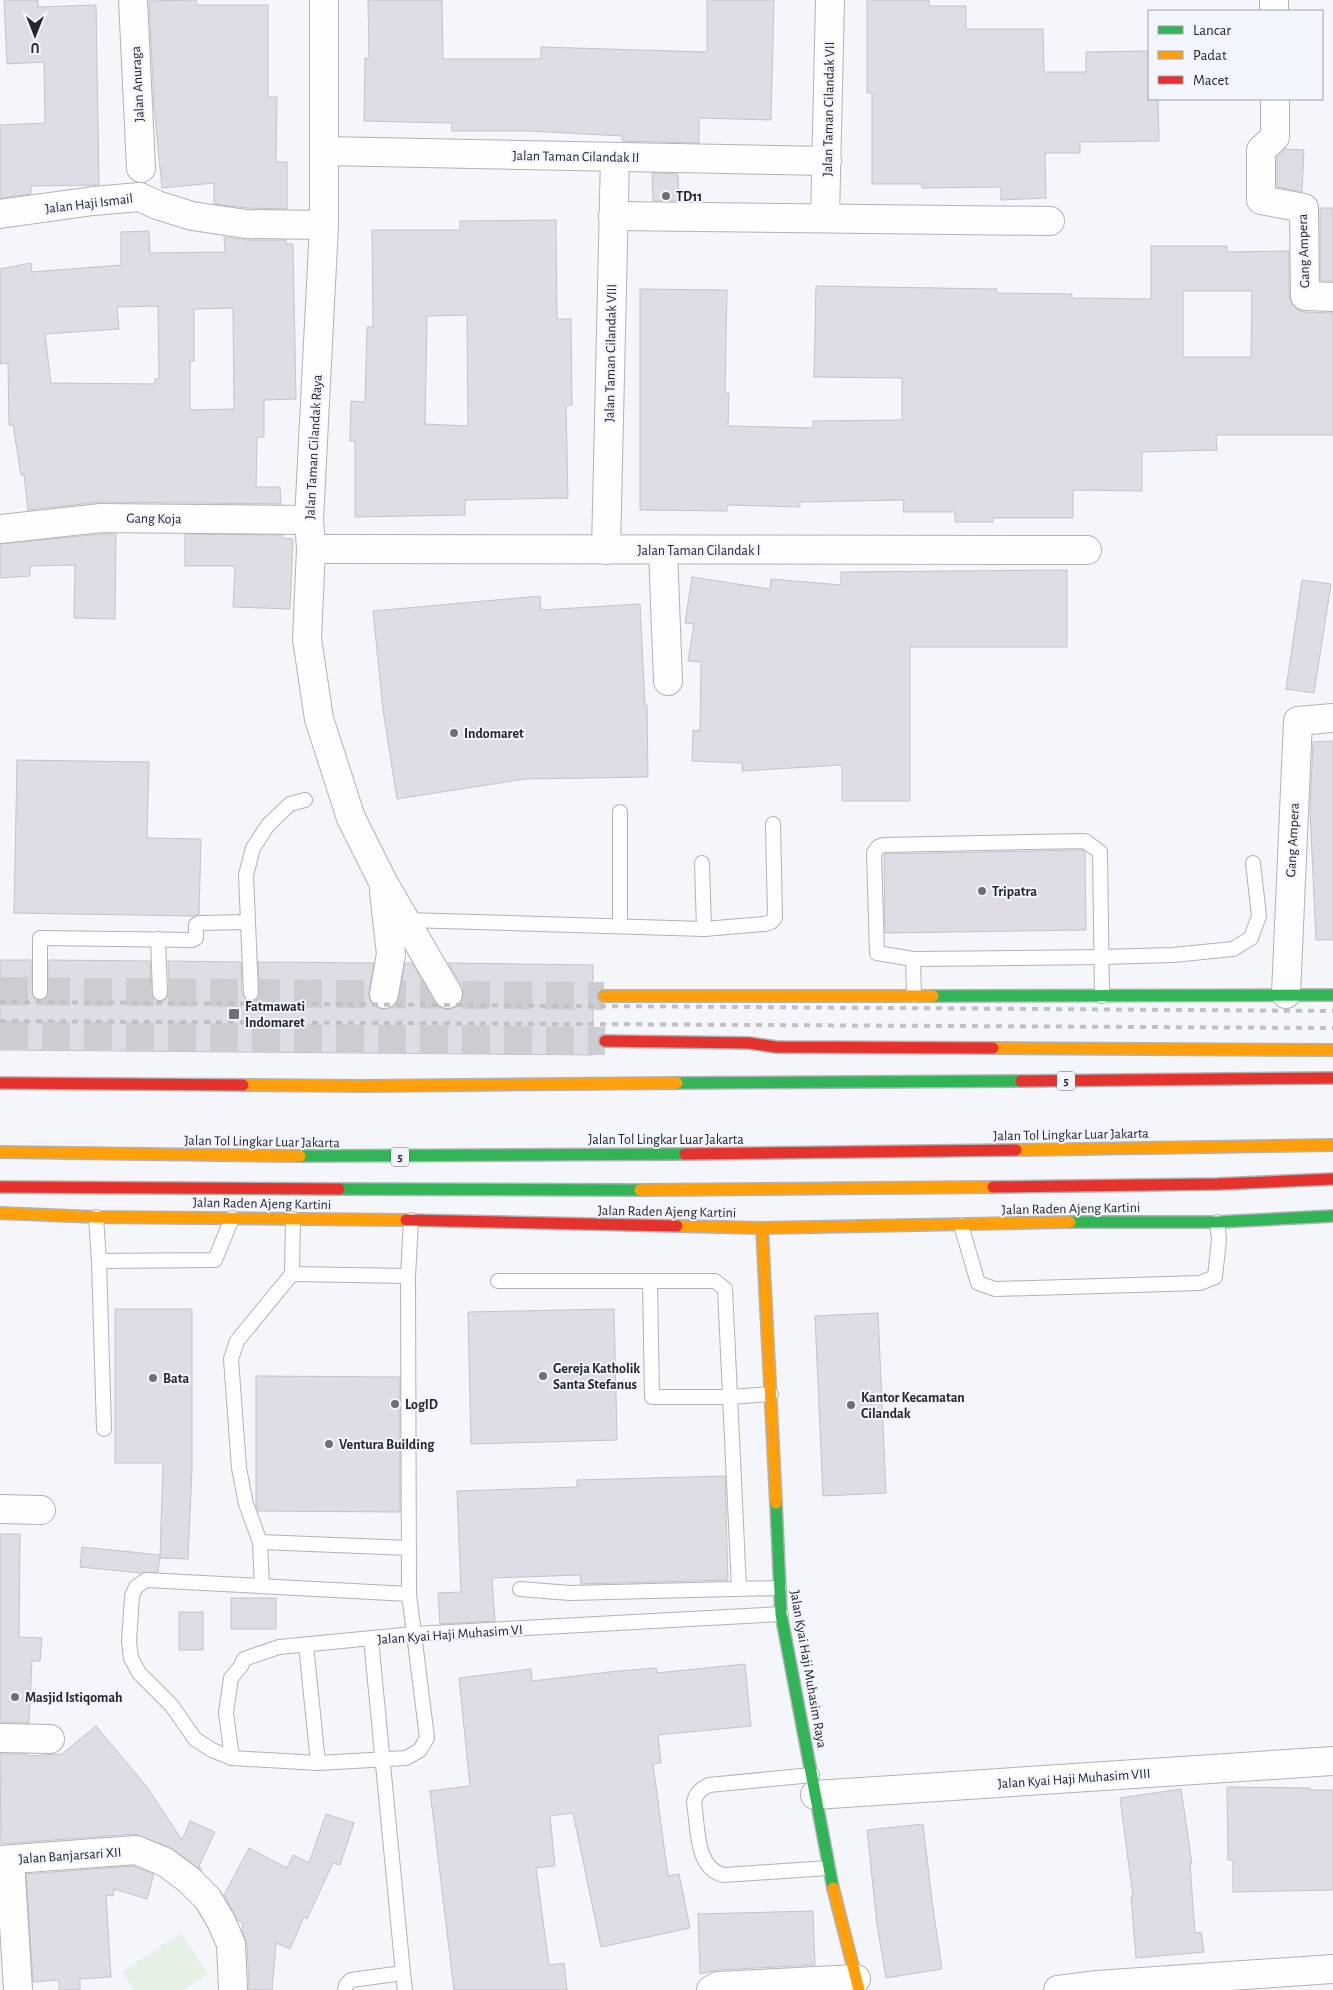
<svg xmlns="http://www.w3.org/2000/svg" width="1333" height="1990" viewBox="0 0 1333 1990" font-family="'Alegreya Sans',sans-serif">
<rect width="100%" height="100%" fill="#f5f6fb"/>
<path fill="#e6f1e6" d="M181,1933L208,1974L184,1990H134L122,1972Z"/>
<g fill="#dfdce6" stroke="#c4c3c7" fill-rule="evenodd">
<path d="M4,0H38V7L96,5L99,185L31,186V194L0,198V125L45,123L44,62L7,64Z"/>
<path d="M196,0L197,5H268V97H277L276,162H287V209L247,208L214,204V183L162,188L154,105L149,1Z"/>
<path d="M368,0H442L443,59H541V47L707,52V0H774L771,120L699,118V143L622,141V136L529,131H452V123L364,121L365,58H369Z"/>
<path d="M867,0H929V6H966V29H1043L1044,72H1086V52L1149,51V99H1158L1159,141L1080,142V153H1045L1046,198L1001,200V187L922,188V184H872V93H867Z"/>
<path d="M1285,149L1304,150L1302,192L1277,187V157Z"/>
<path d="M652,173L678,174L679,201H653Z"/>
<rect x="1320" y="208" width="13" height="73"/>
<path d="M556,220L557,319H571L572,405H566L568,498L465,500V515L355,517V441H350L351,401L365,402L367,327H373L372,230H460V221ZM467,315L468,426L425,424L427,316Z"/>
<path d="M149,231L150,253L225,252L224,237L246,240H286V244H293L296,399L264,400V437H257L256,487H280L281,504L101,502L28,510L24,475H21L13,425H9L8,363L0,364V269L31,263L32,272L121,265V232ZM158,306L159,379H155V384L51,383L45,334L119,329L117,307ZM233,308L234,409L190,410V361H194V309Z"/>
<path d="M1151,246H1227V252L1289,251V296L1292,304L1297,310L1304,312L1333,313V435H1216L1217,450L1142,452V491L1073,490V518H993V522H955V512H903L904,500L800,502V507L727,505V511L640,510V289L727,290L725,393H729L728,426L813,428V421L902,420V378L814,377L816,286L997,289V293L1072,294V298L1151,299ZM1183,291H1252L1251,357H1183Z"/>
<path d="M102,534H116L115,619L74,618L75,565L30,566V576L0,578V544Z"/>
<path d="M185,534L282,535V538L293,539L290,609L233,607L235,566H185Z"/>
<path d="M1067,570V647H910V801H842V765L742,771V763L692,761L693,730L700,731L701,662L688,661L694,624L685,623L692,577L770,589L771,579L841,585V572Z"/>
<path d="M1302,580L1331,584L1314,693L1286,689Z"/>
<path d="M540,596L541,610L640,604L645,705H647L648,777L525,779L397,799L383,710L373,611Z"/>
<path d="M1333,741V940H1316L1310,810L1313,742Z"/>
<path d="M17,760L149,762L147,838L201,839L199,914L194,916L14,913Z"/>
<path d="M1082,850L1085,852L1086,930L885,933L884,854Z"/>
<path d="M0,960H31V992L35,999L40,1001L45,999L49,992V960L150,961L151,994L156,1000L160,1002L165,1000L169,993L168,961L241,962L242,994L247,1000L251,1002L256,1000L260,993L258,962L374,963L369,991V999L374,1006L382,1009L390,1008L396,1004L399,997L405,963H412L434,1002L440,1007L448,1010L456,1007L461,1002L464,994L462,986L448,963L593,965V985L588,996L593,1006V1032L589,1041L593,1055L0,1050Z"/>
<path d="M115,1309H192V1469L188,1559L160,1558L163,1463H115Z"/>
<path d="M614,1309L617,1440L471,1444L468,1312Z"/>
<path d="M878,1313L886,1493L823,1496L815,1316Z"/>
<path d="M256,1376L400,1377V1512L258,1511L256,1505Z"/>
<path d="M725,1476L728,1580L581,1584L580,1575L492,1578L495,1621L440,1624L438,1593L461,1592L457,1491L577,1487V1480Z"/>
<path d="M0,1534H20L19,1637L42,1638L40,1661H32L29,1723L0,1722Z"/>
<path d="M82,1547L160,1555L158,1572L141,1573L80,1567Z"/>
<rect x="231" y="1598" width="45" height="31"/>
<rect x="179" y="1612" width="24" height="38"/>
<path d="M745,1664L751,1726L658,1735L661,1763L653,1764L668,1876L679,1874L690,1928L601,1947L573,1813L550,1816L555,1866L536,1868L549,1965L564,1963L567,1990H454L430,1791L470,1786L459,1678L531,1669L532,1681L618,1671L656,1668L657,1673Z"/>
<path d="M96,1726L147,1787L182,1840L190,1821L215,1832L199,1866L202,1871L171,1848L135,1834L1,1844L0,1754H27V1756L62,1754Z"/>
<path d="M1227,1787L1310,1788V1790H1333V1890L1233,1892V1860H1228Z"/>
<path d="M1181,1789L1192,1864H1190L1195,1933L1201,1932L1204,1952L1136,1958L1131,1897H1133L1120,1798Z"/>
<path d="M326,1814L354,1823L340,1865L333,1863L307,1919L304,1917L290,1949L276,1943L272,1990H249L247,1943L242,1931L243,1923L238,1921L224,1895L249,1848L287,1868L293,1855L309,1863Z"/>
<path d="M923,1824L932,1901L942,1969L886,1978L877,1924L867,1830Z"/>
<path d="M133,1866L154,1874L147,1899L114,1889L113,1896L106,1895L111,1977L80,1979V1990H59V1980L33,1982L26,1874Z"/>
<path d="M813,1911L815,1965L717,1970L700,1974L698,1914Z"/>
</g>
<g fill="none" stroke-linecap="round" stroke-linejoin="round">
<g stroke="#cccdd1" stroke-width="28" stroke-dasharray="28 14" stroke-linecap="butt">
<path d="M0,991L604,996"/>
<path d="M0,1035L605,1041"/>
</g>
<g stroke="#b1b2b6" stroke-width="16">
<g id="lane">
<path d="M702,863L704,929"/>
<path d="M407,920L704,929L765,924L771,922L775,918L773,824"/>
<path d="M620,926V812"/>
<path d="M158,939L160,993"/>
<path d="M913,959L877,953L874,853L878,847L883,845L1085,841L1100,852L1102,996"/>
<path d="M40,992V938L192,940L196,938V925L199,923L248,922"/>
<path d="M251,993L246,875L253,848L268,825L290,804L305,800"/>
<path d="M914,995L913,959L1101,957L1173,955L1233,949L1251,938L1259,916L1253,863"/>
<path d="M96,1217L99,1261L104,1429"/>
<path d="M961,1225L978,1283L995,1289L1200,1283L1215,1277L1219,1239L1217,1222"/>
<path d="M99,1261L215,1260L232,1218"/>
<path d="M292,1274L408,1276"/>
<path d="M498,1281H715L725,1289L739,1588"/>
<path d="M650,1281L652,1397H730L771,1394"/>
<path d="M260,1542L409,1548"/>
<path d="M262,1586L260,1542L246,1504L239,1468L231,1359L237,1341L292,1274L293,1219"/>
<path d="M520,1589L570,1593L779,1588"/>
<path d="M409,1594L146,1580L136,1587L132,1596L129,1641L131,1658L139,1673L172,1706L195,1739L212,1750L232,1758L318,1763L406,1758L420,1750L427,1738L409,1594L408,1276L411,1220"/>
<path d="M371,1639L403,1973"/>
<path d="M306,1645L318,1763"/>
<path d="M232,1758L226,1713L231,1678L241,1666L244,1659L279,1647L414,1634L781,1614"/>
<path d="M812,1775L709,1785C701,1789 696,1793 694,1802C698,1826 695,1869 724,1875L828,1868"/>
<path d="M345,1990L346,1985L351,1980L403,1973L405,1990"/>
</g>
</g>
<g stroke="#b1b2b6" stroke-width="30">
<g id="street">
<path d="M133,0L141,168"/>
<path d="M324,0V225L309,520L311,549L307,639L319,719L351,818L383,882L448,994"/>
<path d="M1274,0V11"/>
<path d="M1275,99V137L1261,150V200L1304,208L1305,296L1333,297"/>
<path d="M325,151L827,161"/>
<path d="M0,214L93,201L140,197L157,205L192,216L246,224L324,225"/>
<path d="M613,216L1050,221"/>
<path d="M825,218L830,0"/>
<path d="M0,529L101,518L309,520"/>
<path d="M311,549L1087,550"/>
<path d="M606,550L615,157"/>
<path d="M663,550L668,681"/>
<path d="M384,892L391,954L384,994"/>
<path d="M1286,994L1298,721L1333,718"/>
<path d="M0,1509L41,1510"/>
<path d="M0,1738L50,1739"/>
<path d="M815,1795L1333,1761"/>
<path d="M0,1860L136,1850L165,1862L189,1880L208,1899L221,1921L231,1944L233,1990"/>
<path d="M10,1860L18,1990"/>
<path d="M711,1990L718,1986L856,1979"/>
<path d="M1058,1990L1097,1985L1333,1969"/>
</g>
</g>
<g stroke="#b1b2b6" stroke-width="14">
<g id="fast">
<path d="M933,996L1333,995"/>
<path d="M677,1083L1021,1081"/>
<path d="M300,1156L685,1154"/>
<path d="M339,1189L640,1190"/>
<path d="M1070,1222H1217L1333,1216"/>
<path d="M776,1503L781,1614L833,1888"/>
</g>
</g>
<g stroke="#b1b2b6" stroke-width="14">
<g id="slow">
<path d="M604,996H933"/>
<path d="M993,1048L1333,1050"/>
<path d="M243,1085L363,1086L677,1083"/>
<path d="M1016,1150L1333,1145"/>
<path d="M0,1152L300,1156"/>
<path d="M640,1190L993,1187"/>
<path d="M0,1213L96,1217L406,1220"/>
<path d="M677,1226L762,1228L1070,1222"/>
<path d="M762,1228L776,1503"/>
<path d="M833,1888L859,1990"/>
</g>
</g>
<g stroke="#b1b2b6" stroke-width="14">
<g id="jam">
<path d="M605,1041L749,1043L776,1047L993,1048"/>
<path d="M1021,1081L1333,1078"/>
<path d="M0,1083L243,1085"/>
<path d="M685,1154L1016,1150"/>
<path d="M0,1187L339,1189"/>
<path d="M993,1187L1218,1184L1333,1179"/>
<path d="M406,1220L677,1226"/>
</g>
</g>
<use href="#lane" stroke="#fefefe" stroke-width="14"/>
<use href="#street" stroke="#fefefe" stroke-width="28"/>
<use href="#fast" stroke="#30b455" stroke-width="11"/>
<use href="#slow" stroke="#ff9f0a" stroke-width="11"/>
<use href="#jam" stroke="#e5322d" stroke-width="11"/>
<g stroke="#c1c1c2" stroke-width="4" stroke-dasharray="6 6" stroke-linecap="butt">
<path d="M0,1002L1333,1011"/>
<path d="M0,1021L1333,1028"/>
</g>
</g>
<g fill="#6e6f74" stroke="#f2f4fe" stroke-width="2">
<circle cx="666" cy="196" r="5"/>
<circle cx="454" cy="733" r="5"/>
<circle cx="982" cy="891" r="5"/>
<rect x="228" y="1008" width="12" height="12" rx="2.5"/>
<circle cx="543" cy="1376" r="5"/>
<circle cx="153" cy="1378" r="5"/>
<circle cx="395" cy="1404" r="5"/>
<circle cx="851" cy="1405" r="5"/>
<circle cx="329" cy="1444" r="5"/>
<circle cx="15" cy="1697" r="5"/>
</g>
<g text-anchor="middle" stroke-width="4" stroke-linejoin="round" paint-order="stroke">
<g fill="#f2f4fe" stroke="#63646a" stroke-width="1">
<rect x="1057" y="1071.5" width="18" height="19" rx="4"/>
<rect x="391" y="1147.5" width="18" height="19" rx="4"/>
</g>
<g font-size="12" font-weight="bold" fill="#26272b">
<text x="1066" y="1085">5</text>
<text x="400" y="1161">5</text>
</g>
<g font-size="14" fill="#26272b" stroke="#f2f4fe">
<text transform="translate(137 84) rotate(-93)" y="5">Jalan Anuraga</text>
<text transform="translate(828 109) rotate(-89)" y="5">Jalan Taman Cilandak VII</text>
<text transform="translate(576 156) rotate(1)" y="5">Jalan Taman Cilandak II</text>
<text transform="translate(89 203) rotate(-7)" y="5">Jalan Haji Ismail</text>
<text transform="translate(1303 251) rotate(-92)" y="5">Gang Ampera</text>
<text transform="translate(610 353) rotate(-89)" y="5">Jalan Taman Cilandak VIII</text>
<text transform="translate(313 447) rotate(-87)" y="5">Jalan Taman Cilandak Raya</text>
<text transform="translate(154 518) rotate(1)" y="5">Gang Koja</text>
<text x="699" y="555">Jalan Taman Cilandak I</text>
<text transform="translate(1292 840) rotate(-87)" y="5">Gang Ampera</text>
<text transform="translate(1071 1134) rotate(-1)" y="5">Jalan Tol Lingkar Luar Jakarta</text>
<text x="666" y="1144">Jalan Tol Lingkar Luar Jakarta</text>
<text transform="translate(262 1141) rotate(1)" y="5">Jalan Tol Lingkar Luar Jakarta</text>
<text transform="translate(262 1203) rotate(1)" y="5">Jalan Raden Ajeng Kartini</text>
<text transform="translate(1071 1208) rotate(-1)" y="5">Jalan Raden Ajeng Kartini</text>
<text transform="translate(667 1211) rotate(1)" y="5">Jalan Raden Ajeng Kartini</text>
<text transform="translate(450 1634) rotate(-4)" y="5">Jalan Kyai Haji Muhasim VI</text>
<text transform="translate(809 1669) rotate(80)" y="5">Jalan Kyai Haji Muhasim Raya</text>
<text transform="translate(1074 1778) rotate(-4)" y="5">Jalan Kyai Haji Muhasim VIII</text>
<text transform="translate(70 1855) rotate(-4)" y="5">Jalan Banjarsari XII</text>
</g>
<g font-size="14" font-weight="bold" fill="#26272b" stroke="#f2f4fe" text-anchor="start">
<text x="676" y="201">TD11</text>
<text x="464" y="738">Indomaret</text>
<text x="992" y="896">Tripatra</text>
<text x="245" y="1011">Fatmawati<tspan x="245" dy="16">Indomaret</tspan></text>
<text x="553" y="1373">Gereja Katholik<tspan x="553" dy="16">Santa Stefanus</tspan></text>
<text x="163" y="1383">Bata</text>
<text x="861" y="1402">Kantor Kecamatan<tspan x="861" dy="16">Cilandak</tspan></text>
<text x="405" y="1409">LogID</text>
<text x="339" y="1449">Ventura Building</text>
<text x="25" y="1702">Masjid Istiqomah</text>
</g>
</g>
<rect x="1148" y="10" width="175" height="90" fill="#f2f4fe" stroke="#a0a2aa"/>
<rect x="1158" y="26" width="25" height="8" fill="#30b455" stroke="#a0a2aa"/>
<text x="1193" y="35" font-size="15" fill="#26272b">Lancar</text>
<rect x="1158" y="51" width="25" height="8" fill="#ff9f0a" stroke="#a0a2aa"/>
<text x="1193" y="60" font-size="15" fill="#26272b">Padat</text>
<rect x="1158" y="76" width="25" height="8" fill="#e5322d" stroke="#a0a2aa"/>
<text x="1193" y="85" font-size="15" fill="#26272b">Macet</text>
<g transform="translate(35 35) rotate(180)" stroke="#f2f4fe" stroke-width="4" paint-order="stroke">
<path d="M0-4L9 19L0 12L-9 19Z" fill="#26272b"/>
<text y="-8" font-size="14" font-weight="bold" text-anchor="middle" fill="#26272b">U</text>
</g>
</svg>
